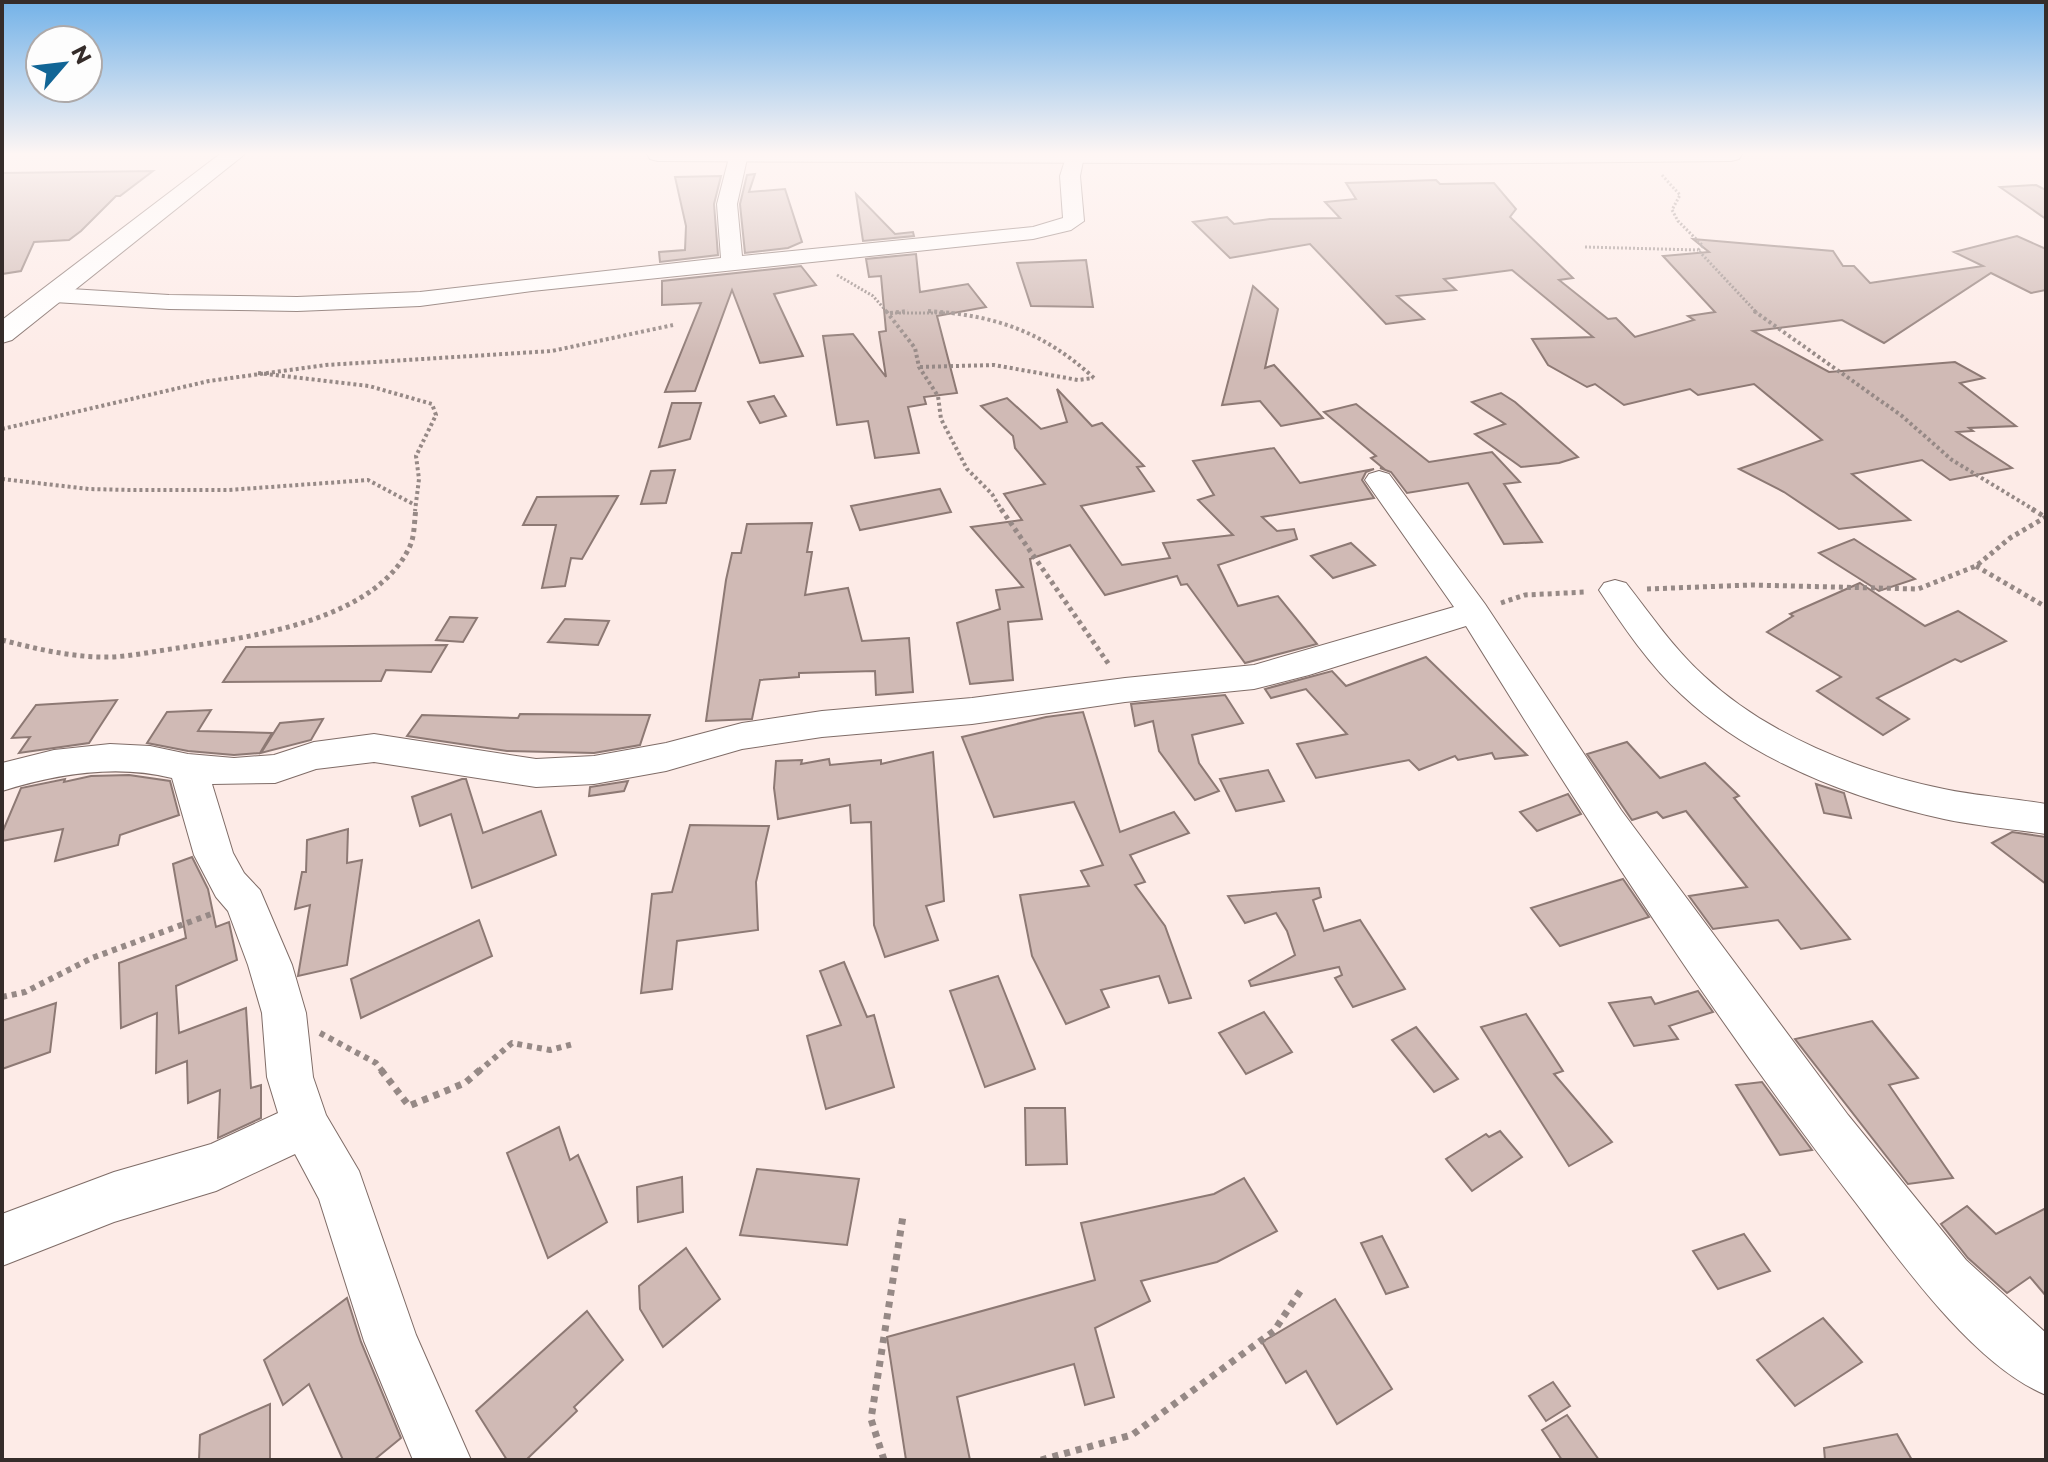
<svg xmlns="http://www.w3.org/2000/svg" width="2048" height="1462" viewBox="0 0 2048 1462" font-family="Montserrat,sans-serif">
<rect width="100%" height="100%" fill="#fdebe7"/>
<g fill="#d0bab5" stroke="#8d7974" stroke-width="2">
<path d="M153,171L120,196H116L81,231L69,240L34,242L21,271L2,274V173Z"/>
<path d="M755,174L749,192L785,189L802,242L788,248L745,253L740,204L747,175Z"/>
<path d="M721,176L714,204L718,255L660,262L659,252L685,250L686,226L675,177Z"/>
<path d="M1436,180L1440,184L1494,183L1516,209L1510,217L1573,278L1559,280L1608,319L1616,318L1635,337L1694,320L1688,316L1715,312L1663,256L1709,252L1693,239L1833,251L1843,266H1854L1870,283L1983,266L1954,252L2017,236L2046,249V290L2031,293L1991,273L1884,343L1842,320L1753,331L1829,372L1955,362L1984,378L1960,383L2016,426L1969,428L1973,431L1957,432L2012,468L1950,480L1922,460L1852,474L1910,520L1839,529L1784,492L1739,469L1822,440L1754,384L1698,395L1690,389L1624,405L1595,384L1587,387L1548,365L1532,339L1593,337L1512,270L1444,279L1456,290L1397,296L1424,319L1386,324L1310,244L1230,258L1193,222L1227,217L1234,224L1270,219L1340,218L1325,202L1356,199L1346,183Z"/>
<path d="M2036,185L2046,190V219L2000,187Z"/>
<path d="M856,194L895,234L913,232L914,236L863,241Z"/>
<path d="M916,254L920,292L968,284L986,307L937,316L957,393L924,397L926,404L908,407L919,453L875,458L868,421L837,425L823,336L853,334L886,377L879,332L886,331L881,276L869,277L866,259Z"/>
<path d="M1086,260L1093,307L1031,306L1017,263Z"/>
<path d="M801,266L816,285L774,294L803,356L760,363L732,290L695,391L665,392L701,303L662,305V281Z"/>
<path d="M1253,286L1278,309L1265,368L1274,365L1323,418L1281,426L1260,401L1222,405Z"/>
<path d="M1057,389L1092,426L1102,423L1144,466L1137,467L1154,491L1081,506L1122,565L1170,558L1163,543L1233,535L1198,500L1214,495L1193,461L1274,448L1300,483L1374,469L1366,472L1362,480L1374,498L1262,517L1277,531L1294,529L1297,539L1218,565L1238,606L1278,596L1317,644L1245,663L1187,584L1181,585L1177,576L1105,595L1070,545L1030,559L1042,619L1008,622L1013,680L970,684L957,623L1000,609L996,590L1023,587L971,527L1022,520L1004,494L1045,484L1015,448L1013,436L981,406L1007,398L1041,429L1067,422Z"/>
<path d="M1501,393L1515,402L1578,457L1559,463L1521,467L1475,434L1505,424L1472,402Z"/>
<path d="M774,396L786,416L760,423L748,402Z"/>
<path d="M672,403H701L690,439L659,447Z"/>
<path d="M1356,404L1429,462L1492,452L1520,482L1504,484L1542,542L1504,544L1468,483L1407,493L1391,472L1380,468H1383L1371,458L1376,456L1324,412Z"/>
<path d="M675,470L666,503L641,504L651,471Z"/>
<path d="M940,489L951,512L860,530L851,506Z"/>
<path d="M618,496L582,559L571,558L565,586L542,588L556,525H523L537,497Z"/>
<path d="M812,523L807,552H812L805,595L848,588L862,641L909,638L913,692L876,695L875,671L799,673V677L760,680L752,719L706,721L726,580L732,553H741L747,524Z"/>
<path d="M1854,539L1915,579L1879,591L1819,553Z"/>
<path d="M1351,543L1375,565L1333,578L1311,556Z"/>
<path d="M1860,583L1925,626L1958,611L2006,641L1961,662L1955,659L1877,698L1909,719L1883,735L1817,691L1841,677L1767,632L1793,616L1790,614Z"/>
<path d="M450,617L477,618L463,642L436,640Z"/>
<path d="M565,619L609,621L598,645L548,642Z"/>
<path d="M447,645L431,672L386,670L381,681L223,682L246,647Z"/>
<path d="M1426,657L1527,755L1495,759L1492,753L1458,760L1455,756L1419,770L1409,760L1316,778L1297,744L1347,734L1306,689L1271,698L1265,689L1332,671L1346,686Z"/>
<path d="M1225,695L1243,723L1192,735L1199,763L1219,791L1195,800L1159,751L1153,721L1135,726L1131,704Z"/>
<path d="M117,700L89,743L19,753L30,737L12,738L36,705Z"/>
<path d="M211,710L198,731L272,733L260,753L234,755L188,751L147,743L167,712Z"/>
<path d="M1083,712L1120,832L1174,812L1189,833L1130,855L1145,882L1135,885L1165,926L1191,998L1169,1003L1159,976L1101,990L1109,1007L1066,1024L1032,956L1020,895L1089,886L1081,871L1103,865L1074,802L994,817L962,737L1046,717Z"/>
<path d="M520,714L650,715L640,745L594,753L507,751L407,736L422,715L518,718Z"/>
<path d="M323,719L311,740L261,753L280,723Z"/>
<path d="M1627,742L1660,778L1705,763L1739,796L1734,798L1850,939L1801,949L1778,920L1713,929L1689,896L1747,887L1686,811L1663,818L1657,812L1632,820L1587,754Z"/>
<path d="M933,752L944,901L926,906L938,940L885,957L874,925L871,822L851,823L850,805L778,819L774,788L776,761L802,760L801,764L829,759L830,765L881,760V764Z"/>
<path d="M1268,770L1284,801L1236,811L1220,779Z"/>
<path d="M129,775L170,781L179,815L120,835L118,845L55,861L63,829L2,841V833L21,788L65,779L64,782L91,776Z"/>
<path d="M462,779H466L483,833L541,811L556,855L472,888L451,814L420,826L412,797Z"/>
<path d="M628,781L624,791L589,796L590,787Z"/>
<path d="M1816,784L1844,793L1851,818L1824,813Z"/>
<path d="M1568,794L1581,814L1537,831L1520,812Z"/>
<path d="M690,825L769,826L756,882L758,930L677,941L672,989L641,993L652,894L672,892Z"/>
<path d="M348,829L347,863L362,860L347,965L298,976L310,905L295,909L302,872H306L307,840Z"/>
<path d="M2012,832L2046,837V884L1992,843Z"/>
<path d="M192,857L208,889L216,927L229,922L237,960L176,986L179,1033L246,1008L251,1088L261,1085V1118L218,1138L220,1090L188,1103L187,1061L156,1073L157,1013L121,1028L119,963L186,938L173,864Z"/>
<path d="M1623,879L1649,917L1560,946L1531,908Z"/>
<path d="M1319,888L1321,897L1313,900L1324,931L1360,920L1405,989L1353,1007L1335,978L1342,975L1339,967L1251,986L1249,981L1295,955L1287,931L1276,913L1245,923L1228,896Z"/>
<path d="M479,920L492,956L361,1018L351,979Z"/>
<path d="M844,962L867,1017L874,1015L894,1087L826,1109L807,1036L841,1025L820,971Z"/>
<path d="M998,976L1035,1069L985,1087L950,991Z"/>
<path d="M1698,991L1713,1012L1669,1026L1678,1039L1634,1046L1609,1003L1651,997L1655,1004Z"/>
<path d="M56,1003L50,1052L2,1069V1021Z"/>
<path d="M1264,1012L1292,1052L1246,1074L1219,1033Z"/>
<path d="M1526,1014L1563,1071L1554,1074L1612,1142L1569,1166L1481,1027Z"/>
<path d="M1872,1021L1918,1078L1889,1085L1953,1178L1908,1184L1795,1039Z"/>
<path d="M1416,1027L1458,1079L1434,1092L1392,1040Z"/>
<path d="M1762,1082L1801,1135L1812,1150L1780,1155L1736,1085Z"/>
<path d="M1025,1108H1065L1067,1164L1026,1165Z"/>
<path d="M559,1127L570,1160L578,1155L607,1222L548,1258L507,1153Z"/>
<path d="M1500,1131L1522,1157L1472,1191L1446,1159L1486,1134L1489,1137Z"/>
<path d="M757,1169L859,1179L847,1245L740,1235Z"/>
<path d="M682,1177L683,1212L638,1222L637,1187Z"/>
<path d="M1244,1178L1277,1231L1217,1262L1141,1281L1150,1301L1095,1328L1114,1397L1085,1405L1074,1364L957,1397L970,1460H906L887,1337L1095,1280L1081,1223L1214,1194Z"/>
<path d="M1967,1206L1996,1234L2046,1208V1296L2030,1277L2007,1293L1968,1258L1941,1224Z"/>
<path d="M1744,1234L1770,1271L1718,1289L1693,1251Z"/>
<path d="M1382,1236L1408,1287L1386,1294L1361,1243Z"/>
<path d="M686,1248L720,1299L663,1347L640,1309L639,1286Z"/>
<path d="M347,1298L361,1342L401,1438L374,1460H343L309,1384L283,1405L264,1360Z"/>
<path d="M1335,1299L1392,1389L1337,1424L1306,1371L1286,1383L1262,1342Z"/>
<path d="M587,1311L623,1360L574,1407L577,1411L526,1460H507L476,1411Z"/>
<path d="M1823,1318L1862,1362L1795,1406L1757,1360Z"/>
<path d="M1553,1382L1570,1406L1546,1421L1529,1396Z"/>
<path d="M270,1404V1460H199L200,1435Z"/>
<path d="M1567,1415L1599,1460H1562L1542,1430Z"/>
<path d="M1897,1434L1912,1460H1825L1824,1448Z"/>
</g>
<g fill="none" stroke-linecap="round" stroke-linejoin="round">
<g stroke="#7f6c67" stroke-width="2">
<g id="street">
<path d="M730,154H748L737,204L742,256L1033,227L1063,218L1060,176L1067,154L1084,156L1080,176L1084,221L1071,230L1033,239L532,291L420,306L297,311L169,309L54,302L46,300L43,295L46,290L54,288L169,295L297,297L420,292L721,258L717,204Z"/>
<path d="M1379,471L1389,474L1485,604L1621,810L1848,1115L1966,1260L2046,1333V1395C1974,1365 1903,1265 1856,1203C1714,1019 1588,823 1466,626L1309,675L1254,689L1125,702L972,724L822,737L742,749L666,771L594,784L536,787L374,762L316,769L275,783L212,784L233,853L244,873L260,890L292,965L306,1013L313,1077L326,1115L359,1171L416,1335L471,1460H413L364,1341L319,1199L295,1154L216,1191L114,1222L2,1266V1214L114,1172L211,1144L278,1113L267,1077L262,1013L248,965L228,911L216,897L194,855L172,778C116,764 56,774 2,791V763L54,750L110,744L150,746L188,754L234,758L274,755L314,742L374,734L536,759L594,756L666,743L742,723L822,711L972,698L1125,678L1254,665L1454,607L1365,480L1369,474Z"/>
<path d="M1615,580L1626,583C1651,615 1674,649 1704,676C1767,735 1860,772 1944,789C1977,796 2012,798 2046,804V834C2012,829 1977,826 1944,819C1852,799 1751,760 1682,695C1650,666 1623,626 1599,590L1604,583Z"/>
</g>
</g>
<g stroke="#7f6c67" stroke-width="2">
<path id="secondary" d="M220,154H245L12,340L2,343V320Z"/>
</g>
<g stroke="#7f6c67" stroke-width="2">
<path id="highway" d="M647,154H1742L1739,159L1731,161L1432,164L658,161L650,159Z"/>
</g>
<g stroke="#968986" stroke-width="3" stroke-dasharray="2 2" stroke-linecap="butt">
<path d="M1662,175L1680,195L1672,210L1678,221L1703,246L1698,250L1757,313"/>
<path d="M1585,247L1698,250"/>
<path d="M837,275L873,296L888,313"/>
<path d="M891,313H952"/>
</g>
<g stroke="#968986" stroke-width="4" stroke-dasharray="3 3" stroke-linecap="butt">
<path d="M886,311L915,348L919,367L938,396L941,419L967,469L992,494L1002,511"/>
<path d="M928,311C995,315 1044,332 1094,378"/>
<path d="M1754,311L1902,416L1952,460L2036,511"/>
<path d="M890,313L908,311"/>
<path d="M920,367L994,365L1078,380L1093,378"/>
<path d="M258,373L369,386L432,404L436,415L416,456L419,479L415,511"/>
<path d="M2,429L209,381L326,365L552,351L673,325"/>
<path d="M2,479L89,489L130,490H228L368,480L415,505"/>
</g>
<g stroke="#968986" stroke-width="5" stroke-dasharray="4 4" stroke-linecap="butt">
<path d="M1001,509L1110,666"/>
<path d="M2032,509L2045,517"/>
<path d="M1976,566L2046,607"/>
<path d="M1647,589L1751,585L1918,589L1976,566L2010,538L2046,517"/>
<path d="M1501,603L1525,595L1586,592"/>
<path d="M2,640C37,649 74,658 111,657C133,656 156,651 178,648C250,637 376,621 410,546C415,535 414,521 416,509"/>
</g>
<g stroke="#968986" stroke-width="6" stroke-dasharray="5 5" stroke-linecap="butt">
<path d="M2,997L25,992L92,958L214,913"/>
<path d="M320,1033L376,1063L383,1072"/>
<path d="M478,1072L512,1043L550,1050L573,1044"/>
</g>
<g stroke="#968986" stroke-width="7" stroke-dasharray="6 6" stroke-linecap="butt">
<path d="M381,1070L409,1106L465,1083L480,1070"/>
<path d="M884,1460L871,1419L903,1216"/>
<path d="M1041,1460L1132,1435L1274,1331L1301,1290"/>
</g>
<use href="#street" fill="#fff" fill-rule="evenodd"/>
<use href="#secondary" fill="#fff" fill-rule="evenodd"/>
<use href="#highway" fill="#fff" fill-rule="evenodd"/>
</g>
<linearGradient id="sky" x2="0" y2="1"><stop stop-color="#73b2e8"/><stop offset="0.43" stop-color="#fef6f4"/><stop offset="1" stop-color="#fef6f4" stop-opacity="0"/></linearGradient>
<rect width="2048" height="358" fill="url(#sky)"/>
<rect width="2048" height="1462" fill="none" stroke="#352c2a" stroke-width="8"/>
<g transform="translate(64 64) rotate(62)"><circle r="38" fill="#fdfdfd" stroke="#ada9a9" stroke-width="2"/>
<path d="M0-6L14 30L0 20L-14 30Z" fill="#116596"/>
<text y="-12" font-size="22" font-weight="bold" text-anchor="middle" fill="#352c2a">N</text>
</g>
</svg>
